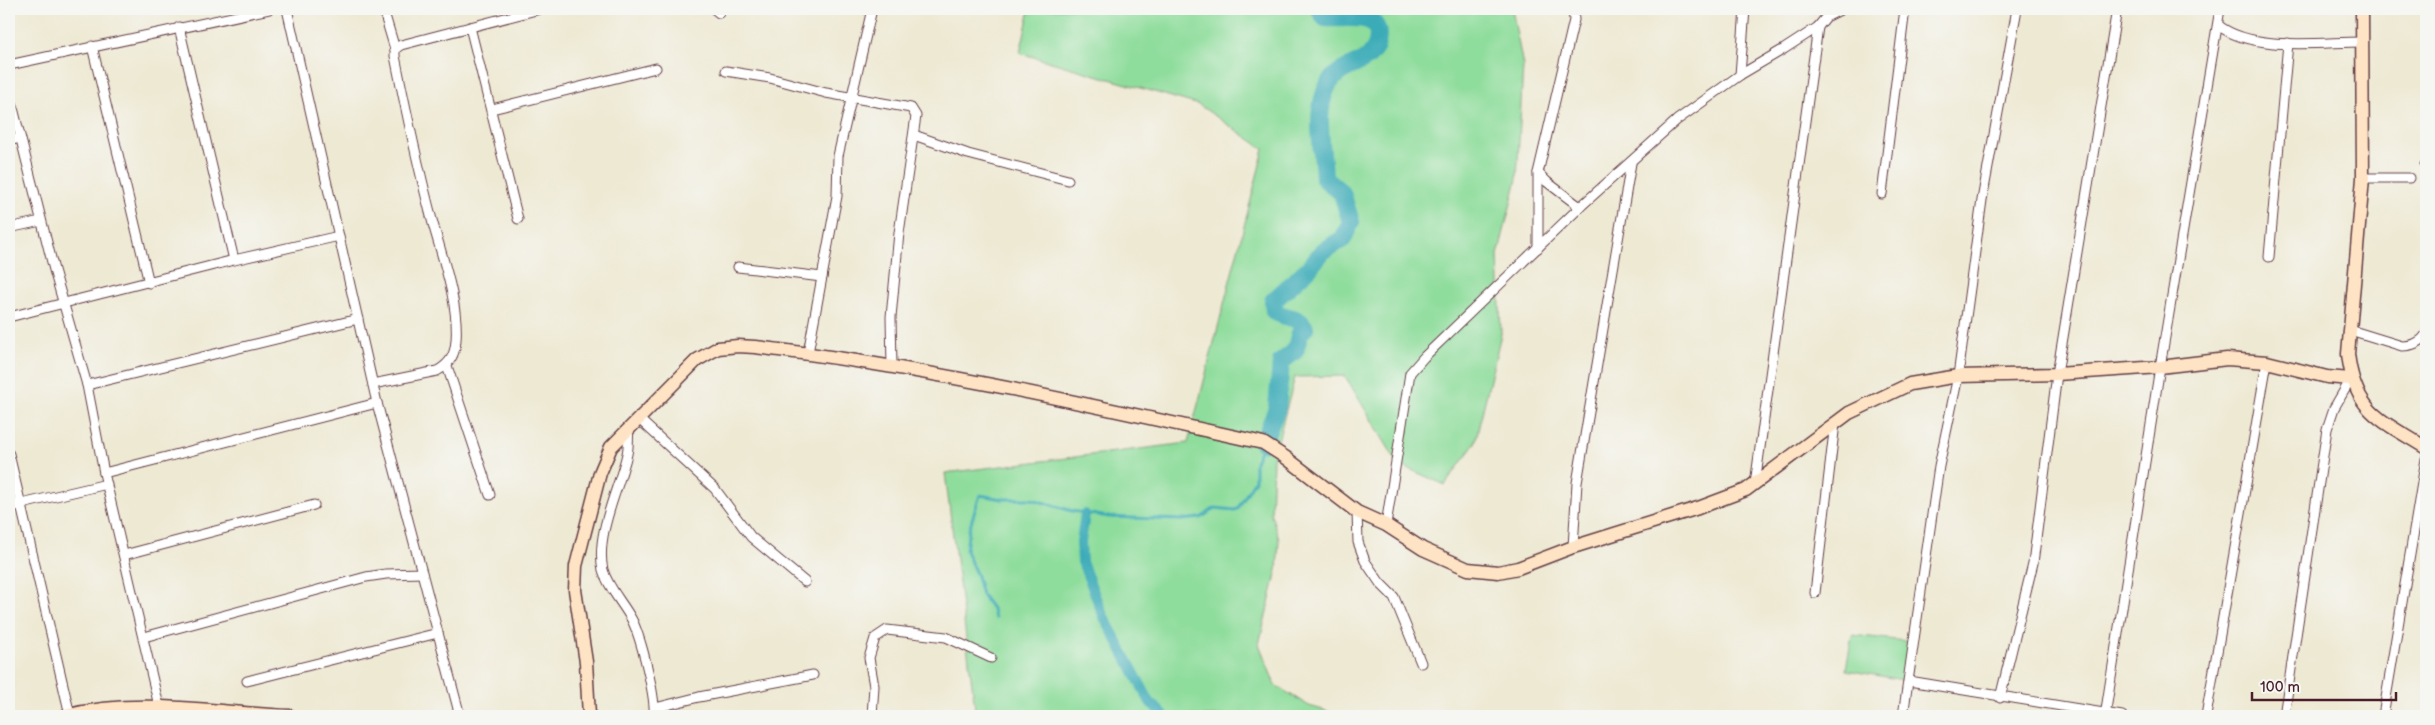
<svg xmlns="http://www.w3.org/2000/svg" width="2435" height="725" viewBox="0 0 2435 725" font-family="'Balsamiq Sans',sans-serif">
<rect width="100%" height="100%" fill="#f6f6f2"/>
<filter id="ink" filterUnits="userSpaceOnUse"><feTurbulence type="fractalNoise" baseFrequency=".02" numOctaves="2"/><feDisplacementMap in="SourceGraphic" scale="10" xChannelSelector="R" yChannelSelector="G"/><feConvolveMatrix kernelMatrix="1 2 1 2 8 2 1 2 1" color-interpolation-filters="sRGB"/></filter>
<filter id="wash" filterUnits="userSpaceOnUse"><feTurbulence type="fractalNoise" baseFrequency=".0096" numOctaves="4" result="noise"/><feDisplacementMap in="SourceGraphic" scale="20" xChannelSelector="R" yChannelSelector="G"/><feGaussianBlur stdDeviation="1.12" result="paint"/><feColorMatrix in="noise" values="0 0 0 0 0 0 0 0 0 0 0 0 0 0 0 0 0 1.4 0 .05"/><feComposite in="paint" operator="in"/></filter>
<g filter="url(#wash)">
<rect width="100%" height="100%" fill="#eee9d3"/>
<g fill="#8fdd9c" stroke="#6c7e64">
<path d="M1030,9H1512L1523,66L1517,179L1498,255L1501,334L1475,443L1445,485L1398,464L1345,376L1295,377L1273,459L1271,514L1279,539L1277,570L1259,644L1275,685L1309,706L1344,716H976L945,473L1188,443L1264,149L1199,105L1020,53Z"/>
<path d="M1852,635L1914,642L1909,681L1846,670Z"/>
</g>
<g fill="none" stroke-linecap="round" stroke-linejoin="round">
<path stroke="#3babb8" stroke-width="3" d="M995,618L993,610L982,595L977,576L966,551L969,529L980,495L1002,499H1032L1072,511L1109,517L1181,520L1201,518L1215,508L1235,510L1238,508L1255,480V462L1262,446"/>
<path stroke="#3babb8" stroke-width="10" d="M1085,514L1081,542L1082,562L1103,615L1150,702L1165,716"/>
<path stroke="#3babb8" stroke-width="18" d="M1263,443L1277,408L1281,362L1295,351L1300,333L1305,328C1299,315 1284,319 1274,311L1273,301L1309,268L1323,251L1343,239L1351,222L1342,193L1324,178C1323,147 1313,112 1329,83C1340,66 1360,66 1370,55C1380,44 1383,22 1364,19C1351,17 1338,19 1325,18L1319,9"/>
</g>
</g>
<g filter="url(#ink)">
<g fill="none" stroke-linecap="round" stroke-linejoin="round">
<g stroke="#633d44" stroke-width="11">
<g id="street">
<path d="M287,9L377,403L460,716"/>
<path d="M383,9L395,49"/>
<path d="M714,9L719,13"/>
<path d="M2218,25C2252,52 2320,42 2361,42"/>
<path d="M179,27L234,260"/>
<path d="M470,27L518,219"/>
<path d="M92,46L149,283"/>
<path d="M9,65L269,9"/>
<path d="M726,71L770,78L826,93L911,108L916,116L899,233L891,317L892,367"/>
<path d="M1740,75L1745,9"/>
<path d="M9,92L54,270L87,385L104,473L159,706"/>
<path d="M492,109L656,68"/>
<path d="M914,135L968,154L1068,180"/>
<path d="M9,141L20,138"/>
<path d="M2425,165L2426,163"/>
<path d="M1538,173L1547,182L1580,207"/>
<path d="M2363,178H2409"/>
<path d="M1882,194L1905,9"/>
<path d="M9,228L41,221"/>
<path d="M1538,248V173L1574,20L1573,9"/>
<path d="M2269,257L2288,43"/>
<path d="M738,267L822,277"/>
<path d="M9,317L234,260L339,236"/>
<path d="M2350,330L2402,346C2412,346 2422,342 2426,334"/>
<path d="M808,353L837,196L838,156L872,9"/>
<path d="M447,366L490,495"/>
<path d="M373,384L437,371C450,364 455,355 456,340C459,303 442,257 432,220C418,166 406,111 395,56V49L401,45L540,9"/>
<path d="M87,385L358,319"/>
<path d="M639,419L715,489L751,537L805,582"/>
<path d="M629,428C628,436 629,446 627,454C619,489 595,534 603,570C608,588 623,603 632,620C641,638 656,697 654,716"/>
<path d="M9,454L70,715"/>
<path d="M104,473L377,403"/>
<path d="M1755,484L1818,27"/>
<path d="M9,507L107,484"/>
<path d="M1357,512L1358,542L1365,561L1380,583L1394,597L1421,663"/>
<path d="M1386,525L1410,373L1424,357L1580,207L1677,120L1740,75L1784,49L1818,27L1826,17L1842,9"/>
<path d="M1573,547L1577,483L1631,163"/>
<path d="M124,555L314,505"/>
<path d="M1815,593L1835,423"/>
<path d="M144,637L366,577L386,574L422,573"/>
<path d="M247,681L438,633"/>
<path d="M1909,681L2122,716"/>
<path d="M2000,698L2033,563L2057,374L2117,9"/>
<path d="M655,708L699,697L813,675"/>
<path d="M872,716L874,686L869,658L875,638L887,630L946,637L991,658"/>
<path d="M1903,716L1939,466L1958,376L1982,200L2017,9"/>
<path d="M2105,716L2160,367L2220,9"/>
<path d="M2206,716L2267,362"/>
<path d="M2284,716L2327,429L2334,408L2351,379"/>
<path d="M2383,716L2426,459"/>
</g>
</g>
<g stroke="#633d44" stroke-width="15">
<g id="secondary">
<path d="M2362,9L2363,178L2348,354C2355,413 2380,419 2426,448"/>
<path d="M65,716C139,697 215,713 290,716"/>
<path d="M589,716L586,662L575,590L576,566L600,473L611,447L697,360L718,348L738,346L755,347C926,367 1095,406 1263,443L1285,457L1357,512L1386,525L1423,549L1468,569L1498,572L1518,568L1573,547L1698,508L1746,490L1849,413L1910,384L1958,376L2057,374L2160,367L2227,359L2267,362L2327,377L2351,379"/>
</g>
</g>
<use href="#street" stroke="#fff" stroke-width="9"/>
<use href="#secondary" stroke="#fee4c5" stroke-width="12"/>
</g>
</g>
<rect width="2435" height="725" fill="none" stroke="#f6f6f2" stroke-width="30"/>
<path d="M2252 692v8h144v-8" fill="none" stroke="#4a1f2b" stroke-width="2.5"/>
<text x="2260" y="692" font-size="15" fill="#4a1f2b" stroke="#f6f6f2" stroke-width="4" paint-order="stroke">100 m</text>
</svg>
